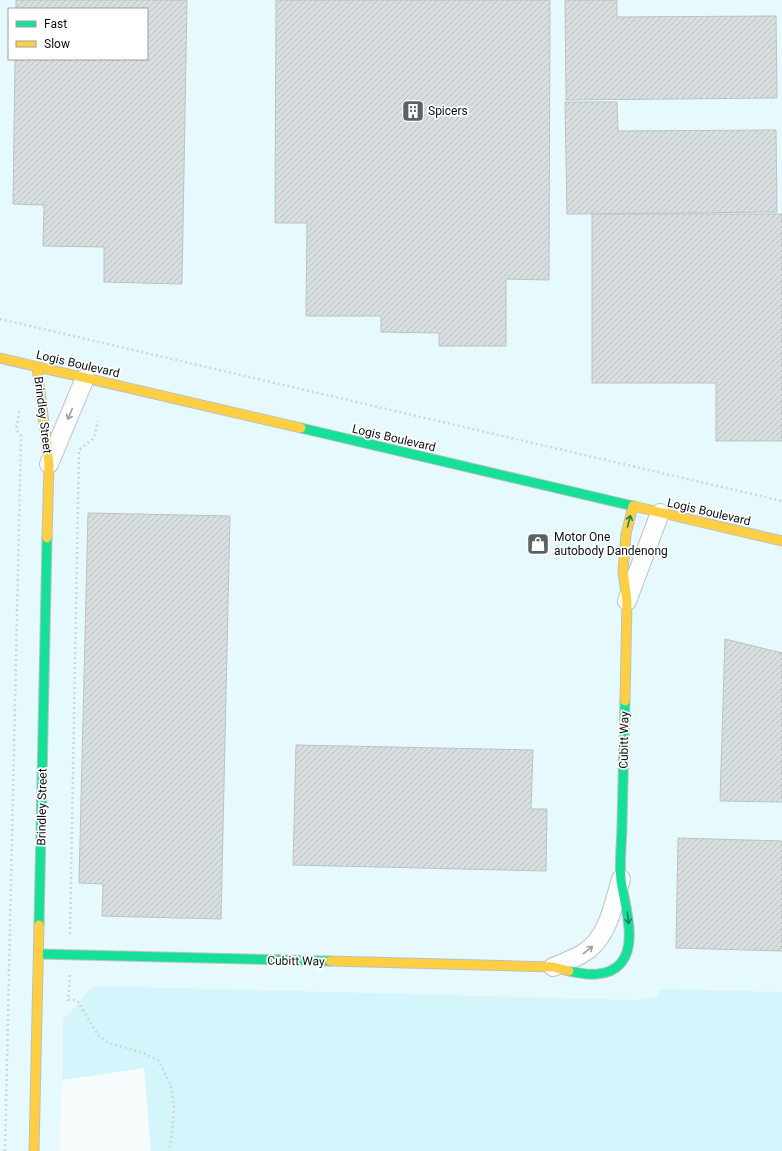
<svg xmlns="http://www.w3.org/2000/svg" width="782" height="1151" viewBox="0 0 782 1151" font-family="Roboto,sans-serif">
<defs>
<pattern id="building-hatch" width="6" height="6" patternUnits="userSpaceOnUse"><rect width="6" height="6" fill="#d9dfe0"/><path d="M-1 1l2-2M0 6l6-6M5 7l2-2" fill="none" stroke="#b9bebf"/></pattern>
</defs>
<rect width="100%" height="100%" fill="#f6fbfb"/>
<path fill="#e6f9fc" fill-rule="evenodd" d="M0,0H782V992L662,989L658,997L638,1000L63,1020L60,1151H0ZM9,9H147V59H9Z"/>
<path fill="#d3f5fb" d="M94,986L638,1000L658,997V992L662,989L782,992V1151H151L144,1068L62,1080L63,1020Z"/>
<g fill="url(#building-hatch)" stroke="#bcc2c2">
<path d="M16,0H187L182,284L104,282V247L43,246L44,205L13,204L15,59H147V9H16Z"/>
<path d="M276,0H550L549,280L506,279V346H439V333L381,332V316H306L307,223H275Z"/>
<path d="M565,0H617V17L776,16L777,98L566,100Z"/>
<path d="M565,102H617L618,131L776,130L777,212L567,214Z"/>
<path d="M592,214H782V441H716V383H592Z"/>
<path d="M88,513L230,516L221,919L102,916L103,884L79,883Z"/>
<path d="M725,639L782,653V802L720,801Z"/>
<path d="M296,745L533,750L531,809H547L546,871L293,865Z"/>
<path d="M678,838L782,841V951L676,948Z"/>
</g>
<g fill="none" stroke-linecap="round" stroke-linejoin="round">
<g stroke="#bbc1c2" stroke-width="20">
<g id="street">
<path d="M49,464L85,378"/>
<path d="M627,601L660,513"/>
<path d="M553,967C563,963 573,959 582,954C608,939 613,906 621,879"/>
</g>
</g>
<g stroke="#bbc1c2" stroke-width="11">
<g id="fast">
<path d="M301,428L633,506"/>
<path d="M39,925L47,538"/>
<path d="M39,954L330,961"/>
<path d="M569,971C586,975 608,978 621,963C638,943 624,903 621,880C619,864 622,840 622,823C623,782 624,742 625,701"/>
</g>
</g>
<g stroke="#bbc1c2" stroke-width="11">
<g id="slow">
<path d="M0,358L301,428"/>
<path d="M37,367L49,464L47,538"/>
<path d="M633,506L782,541"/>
<path d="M625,701L627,601L623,571L626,534L633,506"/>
<path d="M330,961L553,967L569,971"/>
<path d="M34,1151L39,925"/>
</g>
</g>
<g stroke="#d3d5d5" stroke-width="2.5" stroke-dasharray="2 3" stroke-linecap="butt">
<path d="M0,319L782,501"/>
<path d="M70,934L79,450L94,438L98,421"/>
<path d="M70,975L68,1000H77L98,1035L108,1043L141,1052L158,1060L163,1069L171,1086L174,1108L172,1135L169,1151"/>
<path d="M5,1151L21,436L16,429L20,409"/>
</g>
<use href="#street" stroke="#fefefe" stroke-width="18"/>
<use href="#fast" stroke="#16e098" stroke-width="9"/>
<use href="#slow" stroke="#ffcf43" stroke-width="9"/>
</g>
<defs><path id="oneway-shaft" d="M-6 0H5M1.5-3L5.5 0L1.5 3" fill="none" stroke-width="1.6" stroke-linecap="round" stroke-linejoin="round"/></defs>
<g stroke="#9c9f9f">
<use href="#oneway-shaft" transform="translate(70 414) rotate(113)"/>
<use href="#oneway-shaft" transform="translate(588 950) rotate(-38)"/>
</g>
<g stroke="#10825b">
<use href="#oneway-shaft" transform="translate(629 521) rotate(-76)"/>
<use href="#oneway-shaft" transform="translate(628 918) rotate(84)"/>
</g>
<defs>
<g id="building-square" transform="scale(1.15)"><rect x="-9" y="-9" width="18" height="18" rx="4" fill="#5c6263" stroke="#fff"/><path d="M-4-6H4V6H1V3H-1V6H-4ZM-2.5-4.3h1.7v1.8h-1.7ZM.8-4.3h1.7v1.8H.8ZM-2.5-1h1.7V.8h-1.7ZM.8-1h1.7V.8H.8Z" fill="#fff"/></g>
<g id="shop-square" transform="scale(1.15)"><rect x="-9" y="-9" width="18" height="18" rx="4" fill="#5c6263" stroke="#fff"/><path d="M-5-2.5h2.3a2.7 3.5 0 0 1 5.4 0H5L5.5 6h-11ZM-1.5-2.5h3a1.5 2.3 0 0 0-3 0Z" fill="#fff"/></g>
</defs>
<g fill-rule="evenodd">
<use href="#building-square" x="413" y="111"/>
<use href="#shop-square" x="538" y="544"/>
</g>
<g text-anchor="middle" stroke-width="3.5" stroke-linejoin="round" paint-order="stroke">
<g font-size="12" fill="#091011" stroke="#fff" text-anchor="start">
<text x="428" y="115">Spicers</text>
<text x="554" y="541">Motor One<tspan x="554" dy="14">autobody Dandenong</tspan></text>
</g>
<g font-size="12" fill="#091011" stroke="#fff">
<text transform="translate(78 364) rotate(13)" y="4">Logis Boulevard</text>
<text transform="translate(43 415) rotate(83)" y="4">Brindley Street</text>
<text transform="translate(394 438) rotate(13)" y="4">Logis Boulevard</text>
<text transform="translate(709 512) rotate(13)" y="4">Logis Boulevard</text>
<text transform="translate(624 740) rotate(-89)" y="4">Cubitt Way</text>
<text transform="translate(42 807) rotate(-89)" y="4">Brindley Street</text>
<text transform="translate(296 961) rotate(1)" y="4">Cubitt Way</text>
</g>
</g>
<rect x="8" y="8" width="140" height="52" fill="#ffffff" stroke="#9d9fa0"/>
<rect x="16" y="21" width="20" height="6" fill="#16e098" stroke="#9d9fa0"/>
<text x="44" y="28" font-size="12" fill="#091011">Fast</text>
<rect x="16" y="41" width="20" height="6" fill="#ffcf43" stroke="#9d9fa0"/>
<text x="44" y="48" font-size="12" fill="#091011">Slow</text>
</svg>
